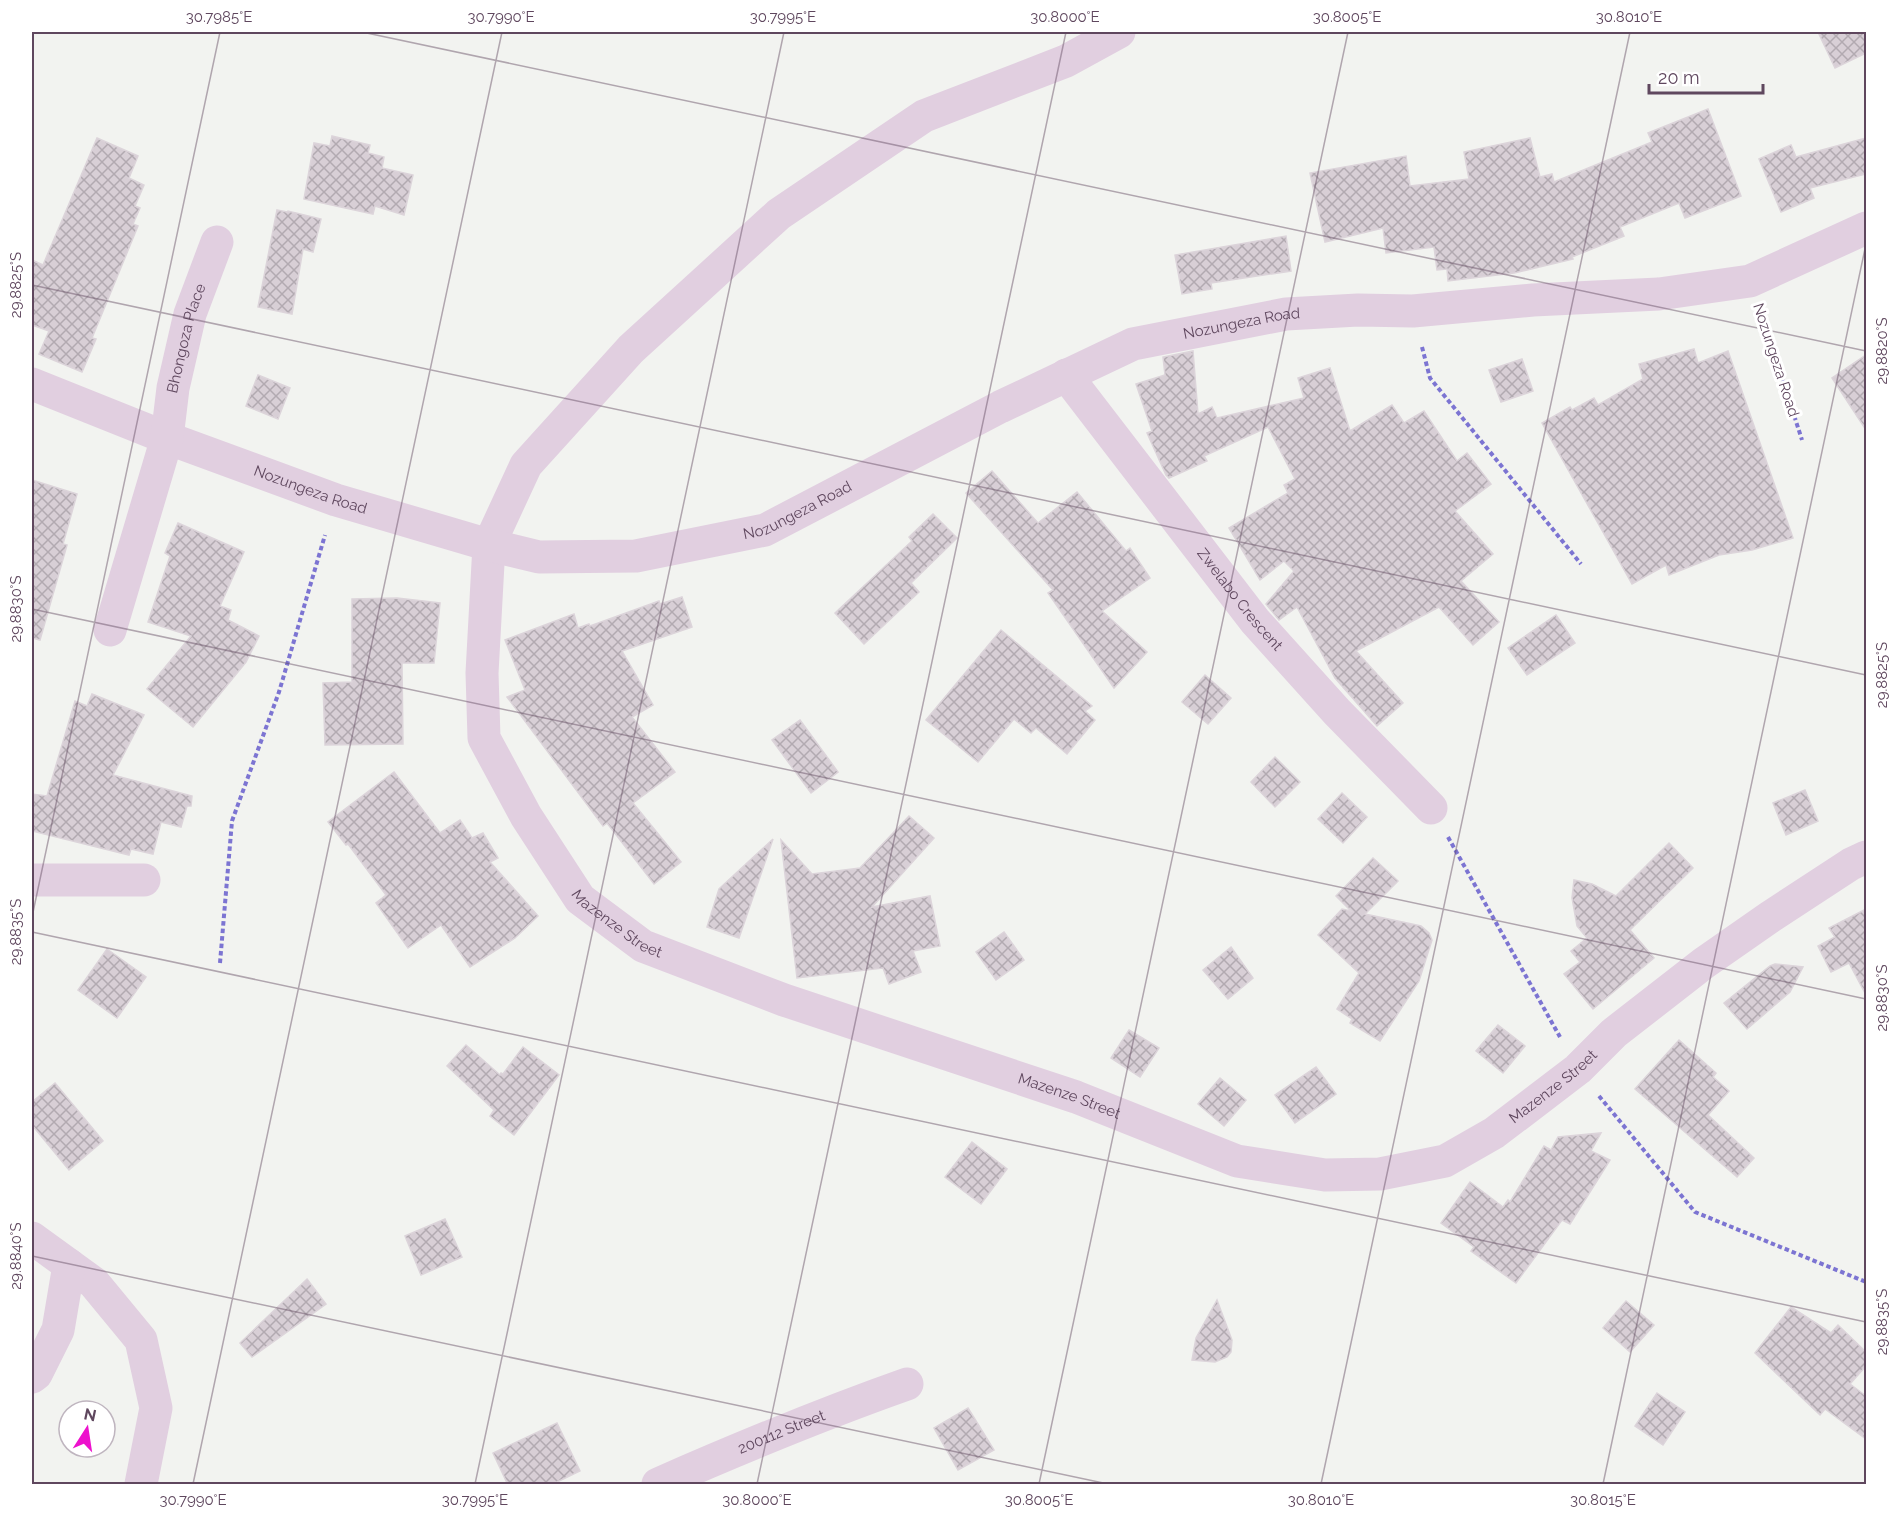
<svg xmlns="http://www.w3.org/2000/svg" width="1898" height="1516" viewBox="0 0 1898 1516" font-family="Raleway,sans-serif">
<defs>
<pattern id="building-cross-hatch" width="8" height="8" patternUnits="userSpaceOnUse" patternTransform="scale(1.5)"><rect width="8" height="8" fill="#d8cfd6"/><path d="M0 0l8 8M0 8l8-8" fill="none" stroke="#b2aab1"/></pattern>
</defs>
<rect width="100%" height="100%" fill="#f2f3f0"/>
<g fill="url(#building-cross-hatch)" stroke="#dcd4da" stroke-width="1.5">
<path d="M1818,32H1866V53L1835,68Z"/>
<path d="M1708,109L1741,196L1685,218L1679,203L1620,227L1624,236L1572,257L1573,259L1514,273L1448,281L1447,269L1437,270L1434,247L1386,253L1383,228L1325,242L1310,173L1406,156L1410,186L1469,179L1464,152L1530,138L1540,177L1552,174L1554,182L1652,142L1648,133Z"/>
<path d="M332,136L370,145L368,153L384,157L382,168L413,175L404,215L375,206L373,214L304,199L314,143L330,146Z"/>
<path d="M97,138L138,156L129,178L144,185L135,206L140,208L133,224L138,226L92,338L96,339L82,372L39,354L49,331L32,325V260L43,265Z"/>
<path d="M1866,138V174L1810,188L1814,198L1781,212L1759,159L1791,145L1796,157Z"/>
<path d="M277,210L287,212L288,211L321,219L313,252L303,249L292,314L258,307Z"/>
<path d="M1286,236L1291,271L1211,283L1212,289L1182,294L1175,255Z"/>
<path d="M1694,349L1698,363L1728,351L1793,538L1752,550L1719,555L1669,575L1666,565L1632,584L1542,423L1570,407L1572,410L1594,398L1598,405L1643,379L1639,364Z"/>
<path d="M1193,351L1198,414L1212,407L1217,418L1304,398L1298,378L1330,368L1350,431L1392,405L1404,423L1424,411L1457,461L1467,453L1491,484L1455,511L1493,554L1461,581L1499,622L1473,645L1439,607L1356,651L1403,703L1377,726L1335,678L1297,607L1279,620L1266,604L1294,571L1284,561L1260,580L1229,528L1288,493L1284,485L1295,479L1268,427L1204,456L1207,461L1169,478L1166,475L1147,433L1152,431L1136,384L1165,375L1163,357Z"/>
<path d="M1866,355V430L1832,378Z"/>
<path d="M1522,359L1533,391L1501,402L1489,370Z"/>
<path d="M258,375L290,388L278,419L246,406Z"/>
<path d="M992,471L1038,523L1077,492L1126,551L1130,548L1150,578L1102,611L1147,652L1114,688L1048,593L1053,590L966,493Z"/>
<path d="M32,480L77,494L63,544L67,545L40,640L32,638Z"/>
<path d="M933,514L957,538L911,583L919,592L864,644L835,613L912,541L909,537Z"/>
<path d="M178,523L244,552L220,606L231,610L228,620L259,636L246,662L193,727L147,689L191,636L148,622L170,556L165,553Z"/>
<path d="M682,597L692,627L622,651L653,705L632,717L675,772L633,803L681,862L654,884L607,823L603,826L507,697L525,690L505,640L574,614L578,628L589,624L590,626L659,601L660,604Z"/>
<path d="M397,598L440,603L434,663H402L403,744L325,745L323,683L352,682V599Z"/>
<path d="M1556,615L1575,643L1527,675L1508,648Z"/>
<path d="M1001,630L1092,706L1085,711L1095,720L1067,754L1036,728L1031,733L1014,719L978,762L926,720Z"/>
<path d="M1205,675L1231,698L1208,724L1182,702Z"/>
<path d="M92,694L144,715L113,775L192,796L191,806H187L181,827L161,822L153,854L131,849L129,855L32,831V794L47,796L75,701L87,706Z"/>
<path d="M800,720L838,772L811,793L772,740Z"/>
<path d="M1275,757L1300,782L1275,807L1251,782Z"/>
<path d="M394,772L440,833L460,820L472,838L483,833L498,858L490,862L538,916L515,938L470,967L441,925L408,948L376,903L386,895L348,844L346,845L328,822Z"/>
<path d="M1805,790L1818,821L1786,835L1773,803Z"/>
<path d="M1342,793L1367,817L1343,843L1318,819Z"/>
<path d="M909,816L934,838L872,907L930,896L940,946L913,951L921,972L889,984L883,968L797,978L781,840L812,874L860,868Z"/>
<path d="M773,839L739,938L707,927L719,889Z"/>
<path d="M1669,843L1693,868L1630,930L1654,958L1593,1009L1564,974L1580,962L1571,951L1587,938L1577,926L1572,898L1574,880L1592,884L1616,896Z"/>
<path d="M1373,858L1398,881L1365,914L1421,926L1429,933L1432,940L1419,981L1380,1041L1350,1023L1352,1019L1337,1009L1359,973L1318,935L1342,909L1351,911L1336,896Z"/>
<path d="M1866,909V995L1849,963L1831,972L1818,946L1835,937L1829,928Z"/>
<path d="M1004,932L1024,960L996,980L976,952Z"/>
<path d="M1231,947L1253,978L1228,999L1203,970Z"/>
<path d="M107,949L146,977L117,1018L78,990Z"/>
<path d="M1775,964L1803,967L1790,992L1747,1029L1724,1003L1770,966Z"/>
<path d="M1498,1025L1525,1046L1503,1073L1476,1051Z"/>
<path d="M1129,1030L1159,1048L1140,1077L1111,1058Z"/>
<path d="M1679,1040L1716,1073L1713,1077L1729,1091L1708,1115L1754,1158L1737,1177L1635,1089Z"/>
<path d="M466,1045L500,1075L501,1073L503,1074L523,1047L559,1075L514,1135L490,1116L494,1110L447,1066Z"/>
<path d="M1316,1067L1336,1094L1295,1123L1275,1095Z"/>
<path d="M1220,1078L1246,1100L1224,1126L1198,1104Z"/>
<path d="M55,1083L103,1141L69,1170L32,1125V1102Z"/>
<path d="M1601,1133L1591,1151L1610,1160L1570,1224L1562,1220L1516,1283L1471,1251L1474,1247L1441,1223L1470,1182L1503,1207L1508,1200L1510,1202L1544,1146L1551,1150L1558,1137Z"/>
<path d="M972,1142L1007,1169L981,1204L945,1177Z"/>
<path d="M445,1219L462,1257L421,1275L405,1236Z"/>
<path d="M307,1279L326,1304L252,1357L240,1343Z"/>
<path d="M1217,1300L1232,1340L1231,1352L1227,1357L1215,1362L1192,1360L1196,1338Z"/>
<path d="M1626,1301L1654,1325L1630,1352L1603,1328Z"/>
<path d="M1791,1307L1831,1333L1838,1325L1866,1352V1366L1850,1384L1866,1396V1439L1825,1409L1820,1415L1755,1353Z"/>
<path d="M1657,1393L1685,1412L1663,1445L1635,1426Z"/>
<path d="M968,1408L994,1450L958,1470L934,1428Z"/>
<path d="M557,1423L580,1471L551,1485H508L493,1453Z"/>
</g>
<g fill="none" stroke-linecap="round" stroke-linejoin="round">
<g stroke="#7c74d2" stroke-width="4" stroke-dasharray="4.5 3" stroke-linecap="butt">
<path d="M1762,316L1802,440"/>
<path d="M1422,347L1430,378L1581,564"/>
<path d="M1448,837L1560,1037"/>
<path d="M220,963L232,821L279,692L325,535"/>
<path d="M1599,1096L1695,1212L1866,1282"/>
</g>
<g stroke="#e1cfe0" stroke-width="33">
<path id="s1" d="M1119,32L1066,61L924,116L779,214L631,349L526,465L489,545L482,673L484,738L526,816L580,899L643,946L784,1000L1076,1097L1237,1161L1325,1175L1380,1174L1445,1161L1494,1133L1578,1069L1614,1033L1704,963L1770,917L1851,864L1866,857"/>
<path id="s2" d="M1066,375L1255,621L1337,712L1431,808"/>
<path id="s3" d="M32,384L167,438L336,500L489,545L539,557L636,556L765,530L1000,407L1133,344L1286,314L1358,310L1413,311L1533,300L1659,294L1750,281L1866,228"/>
<path id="s4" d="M110,630L167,438L173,388L190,314L217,242"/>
<path d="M32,880H144"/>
<path d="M32,1238L94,1283L141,1340L156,1408L141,1484"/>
<path d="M32,1377L36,1374L58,1330L69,1265"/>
<path id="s5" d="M658,1484C740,1448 822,1414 907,1384"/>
</g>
</g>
<path fill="none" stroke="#5f475e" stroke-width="1.5" stroke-opacity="0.45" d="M362,32L1866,351M32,285L1866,675M32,609L1866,999M32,917L220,32M32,932L1866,1322M32,1256L1108,1484M193,1484L502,32M475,1484L784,32M757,1484L1066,32M1039,1484L1348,32M1321,1484L1630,32M1603,1484L1866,244"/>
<g text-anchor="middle" stroke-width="6" stroke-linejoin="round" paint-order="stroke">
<g font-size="15" fill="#5f475e" stroke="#fff">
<text dy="5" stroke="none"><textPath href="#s3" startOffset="1288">Nozungeza Road</textPath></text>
<text dy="5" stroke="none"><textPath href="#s4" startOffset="302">Bhongoza Place</textPath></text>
<text transform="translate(1776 360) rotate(72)" y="5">Nozungeza Road</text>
<text dy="5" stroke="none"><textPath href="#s3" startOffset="298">Nozungeza Road</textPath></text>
<text dy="5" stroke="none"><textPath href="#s3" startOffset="802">Nozungeza Road</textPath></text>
<text dy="5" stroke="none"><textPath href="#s2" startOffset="284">Zwelabo Crescent</textPath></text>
<text dy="5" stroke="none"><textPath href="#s1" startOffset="1258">Mazenze Street</textPath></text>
<text dy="5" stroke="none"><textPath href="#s1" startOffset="2266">Mazenze Street</textPath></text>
<text dy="5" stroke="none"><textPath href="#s1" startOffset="1744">Mazenze Street</textPath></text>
<text dy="5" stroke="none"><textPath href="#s5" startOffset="134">200112 Street</textPath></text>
</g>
</g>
<rect width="1898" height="1516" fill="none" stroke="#ffffff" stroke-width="66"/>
<g transform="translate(87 1429) rotate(12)"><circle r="28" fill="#ffffff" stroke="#bfb5bf" stroke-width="1.5"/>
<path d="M0-4.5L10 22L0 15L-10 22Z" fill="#ed11cd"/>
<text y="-9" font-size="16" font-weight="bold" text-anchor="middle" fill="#5f475e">N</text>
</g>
<path d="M1649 84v9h114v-9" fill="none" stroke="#5f475e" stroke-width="3"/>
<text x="1658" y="84" font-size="18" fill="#5f475e" stroke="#ffffff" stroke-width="4.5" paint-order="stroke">20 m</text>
<rect x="33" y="33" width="1832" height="1450" fill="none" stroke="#5f475e" stroke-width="2"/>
<g font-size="15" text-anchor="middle" fill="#5f475e">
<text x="219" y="22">30.7985°E</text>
<text x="501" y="22">30.7990°E</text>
<text x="783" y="22">30.7995°E</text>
<text x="1065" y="22">30.8000°E</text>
<text x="1347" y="22">30.8005°E</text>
<text x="1629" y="22">30.8010°E</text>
<text transform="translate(16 285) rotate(-90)" y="5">29.8825°S</text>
<text transform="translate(1882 351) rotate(-90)" y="5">29.8820°S</text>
<text transform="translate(16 609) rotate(-90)" y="5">29.8830°S</text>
<text transform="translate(1882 675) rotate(-90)" y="5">29.8825°S</text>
<text transform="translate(16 932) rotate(-90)" y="5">29.8835°S</text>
<text transform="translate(1882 998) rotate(-90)" y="5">29.8830°S</text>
<text transform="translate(16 1256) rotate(-90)" y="5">29.8840°S</text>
<text transform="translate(1882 1322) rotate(-90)" y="5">29.8835°S</text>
<text x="193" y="1505">30.7990°E</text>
<text x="475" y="1505">30.7995°E</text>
<text x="757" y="1505">30.8000°E</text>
<text x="1039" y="1505">30.8005°E</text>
<text x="1321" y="1505">30.8010°E</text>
<text x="1603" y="1505">30.8015°E</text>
</g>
</svg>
